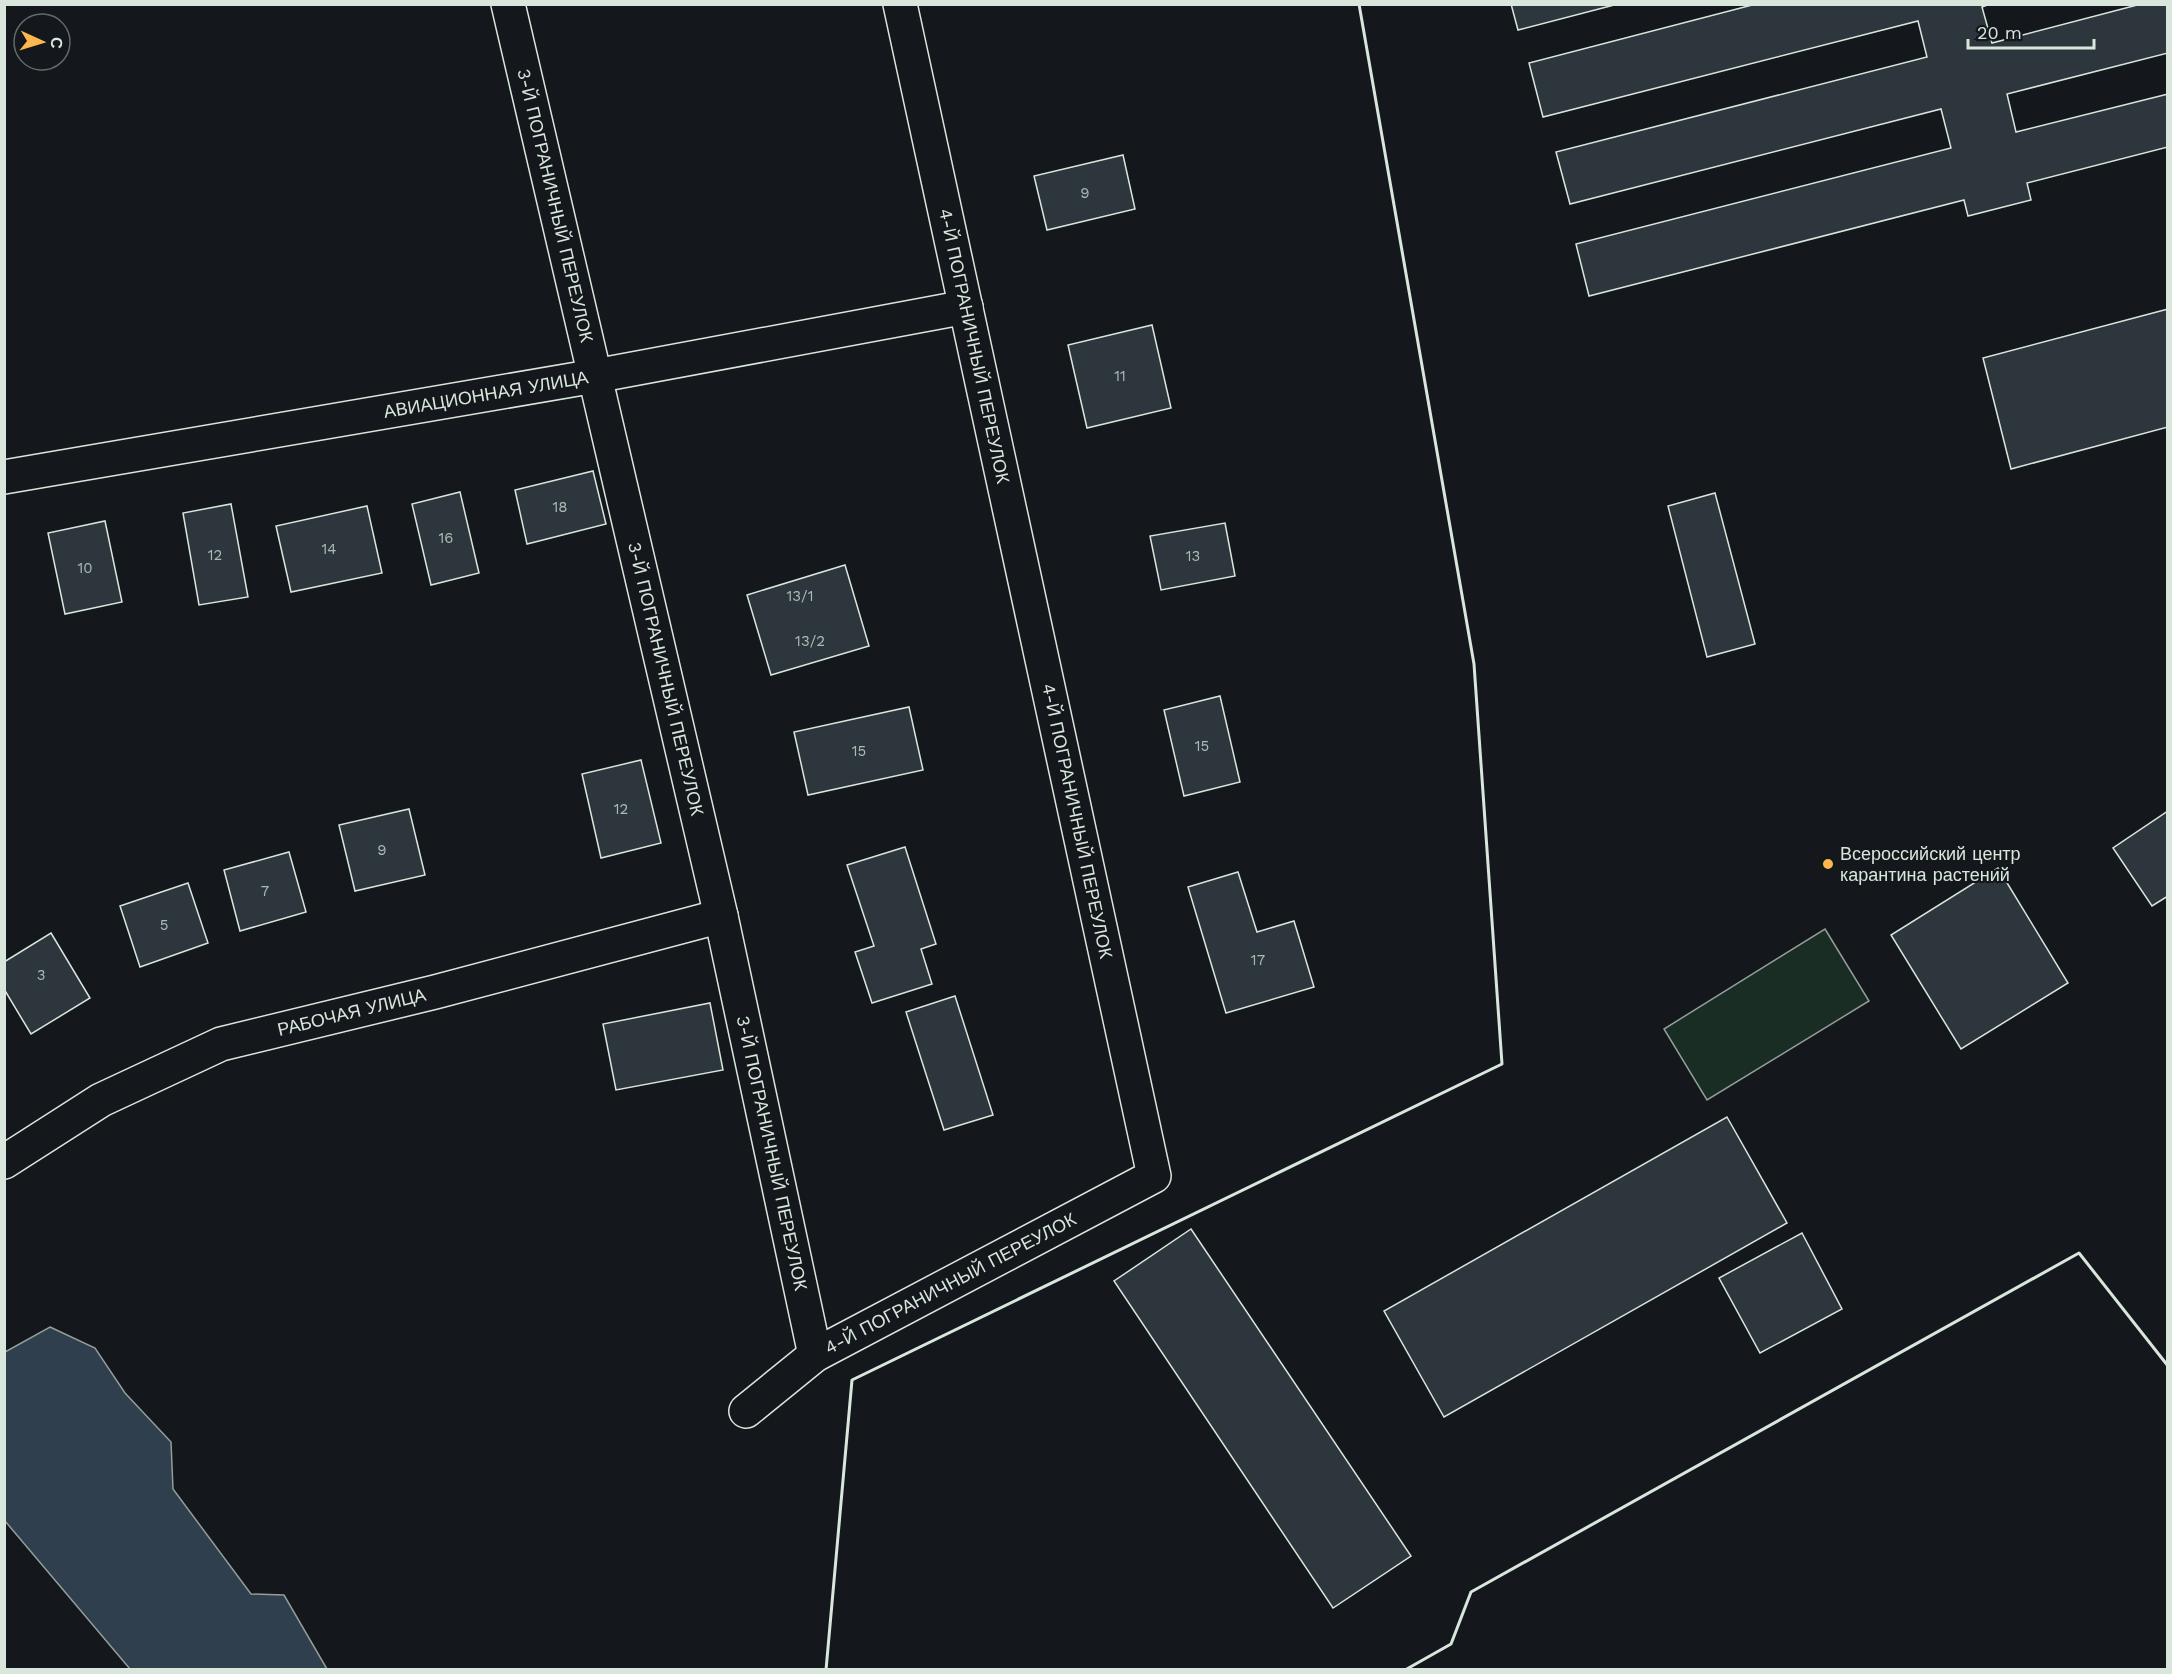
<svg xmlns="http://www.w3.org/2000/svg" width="2172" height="1674" viewBox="0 0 2172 1674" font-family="'Work Sans',sans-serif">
<rect width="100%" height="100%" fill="#14181c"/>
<path fill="#1a2d24" stroke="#939e99" stroke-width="1.5" d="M1825,929L1869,1001L1707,1100L1664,1029Z"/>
<path fill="#2f3f4d" stroke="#939e99" stroke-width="1.5" d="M50,1327L95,1348L125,1393L171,1442L173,1489L251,1594L284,1595L327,1669H130L5,1521V1352Z"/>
<g fill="#2c363c" stroke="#d8e6dc" stroke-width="1.5">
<path d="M1511,4H1618L1518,30Z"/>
<path d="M1756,4H1990L1982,7L1992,43L2141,4H2168V53L2007,94L2016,132L2168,94V147L2027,183L2031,200L1968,216L1964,200L1589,296L1576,244L1951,148L1941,109L1570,204L1556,152L1927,57L1918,21L1543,117L1529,63Z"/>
<path d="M1123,155L1135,209L1047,230L1034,176Z"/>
<path d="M2168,309V427L2011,469L1983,358Z"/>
<path d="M1152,325L1171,408L1087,428L1068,345Z"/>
<path d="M593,471L606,524L527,544L515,490Z"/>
<path d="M460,492L479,573L431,585L412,504Z"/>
<path d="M1715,493L1755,644L1707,657L1668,506Z"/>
<path d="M231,504L248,597L199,605L183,513Z"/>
<path d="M367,506L382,573L291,592L276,526Z"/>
<path d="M105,521L122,602L65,614L48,533Z"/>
<path d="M1225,523L1235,576L1161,590L1150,536Z"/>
<path d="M845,565L869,646L771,675L747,595Z"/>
<path d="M1220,696L1240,782L1184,796L1164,710Z"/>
<path d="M909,707L923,770L808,795L794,732Z"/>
<path d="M641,760L661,843L601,858L582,774Z"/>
<path d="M409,809L425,875L355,891L339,825Z"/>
<path d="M2168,811V896L2152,906L2113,848Z"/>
<path d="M905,847L936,944L921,949L932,984L872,1003L855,952L874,946L847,865Z"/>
<path d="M289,852L306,912L240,931L224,870Z"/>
<path d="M1998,868L2068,983L1961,1049L1891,935Z"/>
<path d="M1238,872L1257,932L1294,921L1314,987L1226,1013L1188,887Z"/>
<path d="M188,883L208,943L140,967L120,906Z"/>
<path d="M51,933L90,998L31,1034L4,989V962Z"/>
<path d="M955,996L993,1115L944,1130L906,1012Z"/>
<path d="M710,1003L723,1070L616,1090L603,1024Z"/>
<path d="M1727,1117L1787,1223L1444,1417L1384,1311Z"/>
<path d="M1191,1229L1411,1556L1333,1608L1114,1281Z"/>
<path d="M1802,1233L1842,1309L1760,1353L1719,1278Z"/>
</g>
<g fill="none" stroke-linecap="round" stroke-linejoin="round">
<g stroke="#d8e6dc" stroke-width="36">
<g id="minor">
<path id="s1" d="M508,4L721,916L815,1355"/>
<path id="s2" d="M4,477L595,376L966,307"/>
<path id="s3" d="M4,1162L101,1100L221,1044L435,992L721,916"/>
<path id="s4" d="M746,1411L815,1355L1154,1176L900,4"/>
</g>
</g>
<use href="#minor" stroke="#14181c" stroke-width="33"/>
<g stroke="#d8e6dc" stroke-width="3">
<path d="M826,1670L852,1380L1502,1064L1474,664L1359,4"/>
<path d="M1405,1670L1451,1644L1471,1592L2079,1253L2168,1366"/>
</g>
</g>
<circle fill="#ffb74d" stroke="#14181c" stroke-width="2" cx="1828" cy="864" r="6"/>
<g text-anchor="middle" stroke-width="4.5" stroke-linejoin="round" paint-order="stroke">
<g font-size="15" fill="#adbab4">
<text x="1085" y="198">9</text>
<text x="1120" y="381">11</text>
<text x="560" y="512">18</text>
<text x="446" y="543">16</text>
<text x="329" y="554">14</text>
<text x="215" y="560">12</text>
<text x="1193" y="561">13</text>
<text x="85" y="573">10</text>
<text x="800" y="601">13/1</text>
<text x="810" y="646">13/2</text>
<text x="1202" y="751">15</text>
<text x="859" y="756">15</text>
<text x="621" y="814">12</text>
<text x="382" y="855">9</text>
<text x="265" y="896">7</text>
<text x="164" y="930">5</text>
<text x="1258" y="965">17</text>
<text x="41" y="980">3</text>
</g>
<g font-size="18" fill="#d8e6dc" stroke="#14181c">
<text dy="6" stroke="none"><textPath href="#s1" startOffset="207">3-Й ПОГРАНИЧНЫЙ ПЕРЕУЛОК</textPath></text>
<text transform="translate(974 346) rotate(78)" y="6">4-Й ПОГРАНИЧНЫЙ ПЕРЕУЛОК</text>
<text dy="6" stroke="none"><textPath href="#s2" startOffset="489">АВИАЦИОННАЯ УЛИЦА</textPath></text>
<text dy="6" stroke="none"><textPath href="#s1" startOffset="693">3-Й ПОГРАНИЧНЫЙ ПЕРЕУЛОК</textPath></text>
<text transform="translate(1077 821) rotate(78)" y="6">4-Й ПОГРАНИЧНЫЙ ПЕРЕУЛОК</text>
<text dy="6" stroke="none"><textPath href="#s3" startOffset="382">РАБОЧАЯ УЛИЦА</textPath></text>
<text dy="6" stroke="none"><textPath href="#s1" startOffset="1179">3-Й ПОГРАНИЧНЫЙ ПЕРЕУЛОК</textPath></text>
<text dy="6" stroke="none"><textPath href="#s4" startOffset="242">4-Й ПОГРАНИЧНЫЙ ПЕРЕУЛОК</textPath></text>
</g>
<g font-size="18" fill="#d8e6dc" stroke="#14181c" text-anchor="start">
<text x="1840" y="860">Всероссийский центр<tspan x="1840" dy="21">карантина растений</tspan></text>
</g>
</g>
<rect width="2172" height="1674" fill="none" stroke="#d8e6dc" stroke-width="12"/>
<g transform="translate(42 42) rotate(94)"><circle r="28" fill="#14181c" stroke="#626a69" stroke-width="1.5"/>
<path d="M0-4.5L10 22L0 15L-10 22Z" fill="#ffb74d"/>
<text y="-9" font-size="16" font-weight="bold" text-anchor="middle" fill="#d8e6dc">С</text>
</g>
<path d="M1968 39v9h126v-9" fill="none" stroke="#d8e6dc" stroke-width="3"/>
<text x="1977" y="39" font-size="18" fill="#d8e6dc" stroke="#14181c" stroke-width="4.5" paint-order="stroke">20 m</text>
</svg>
